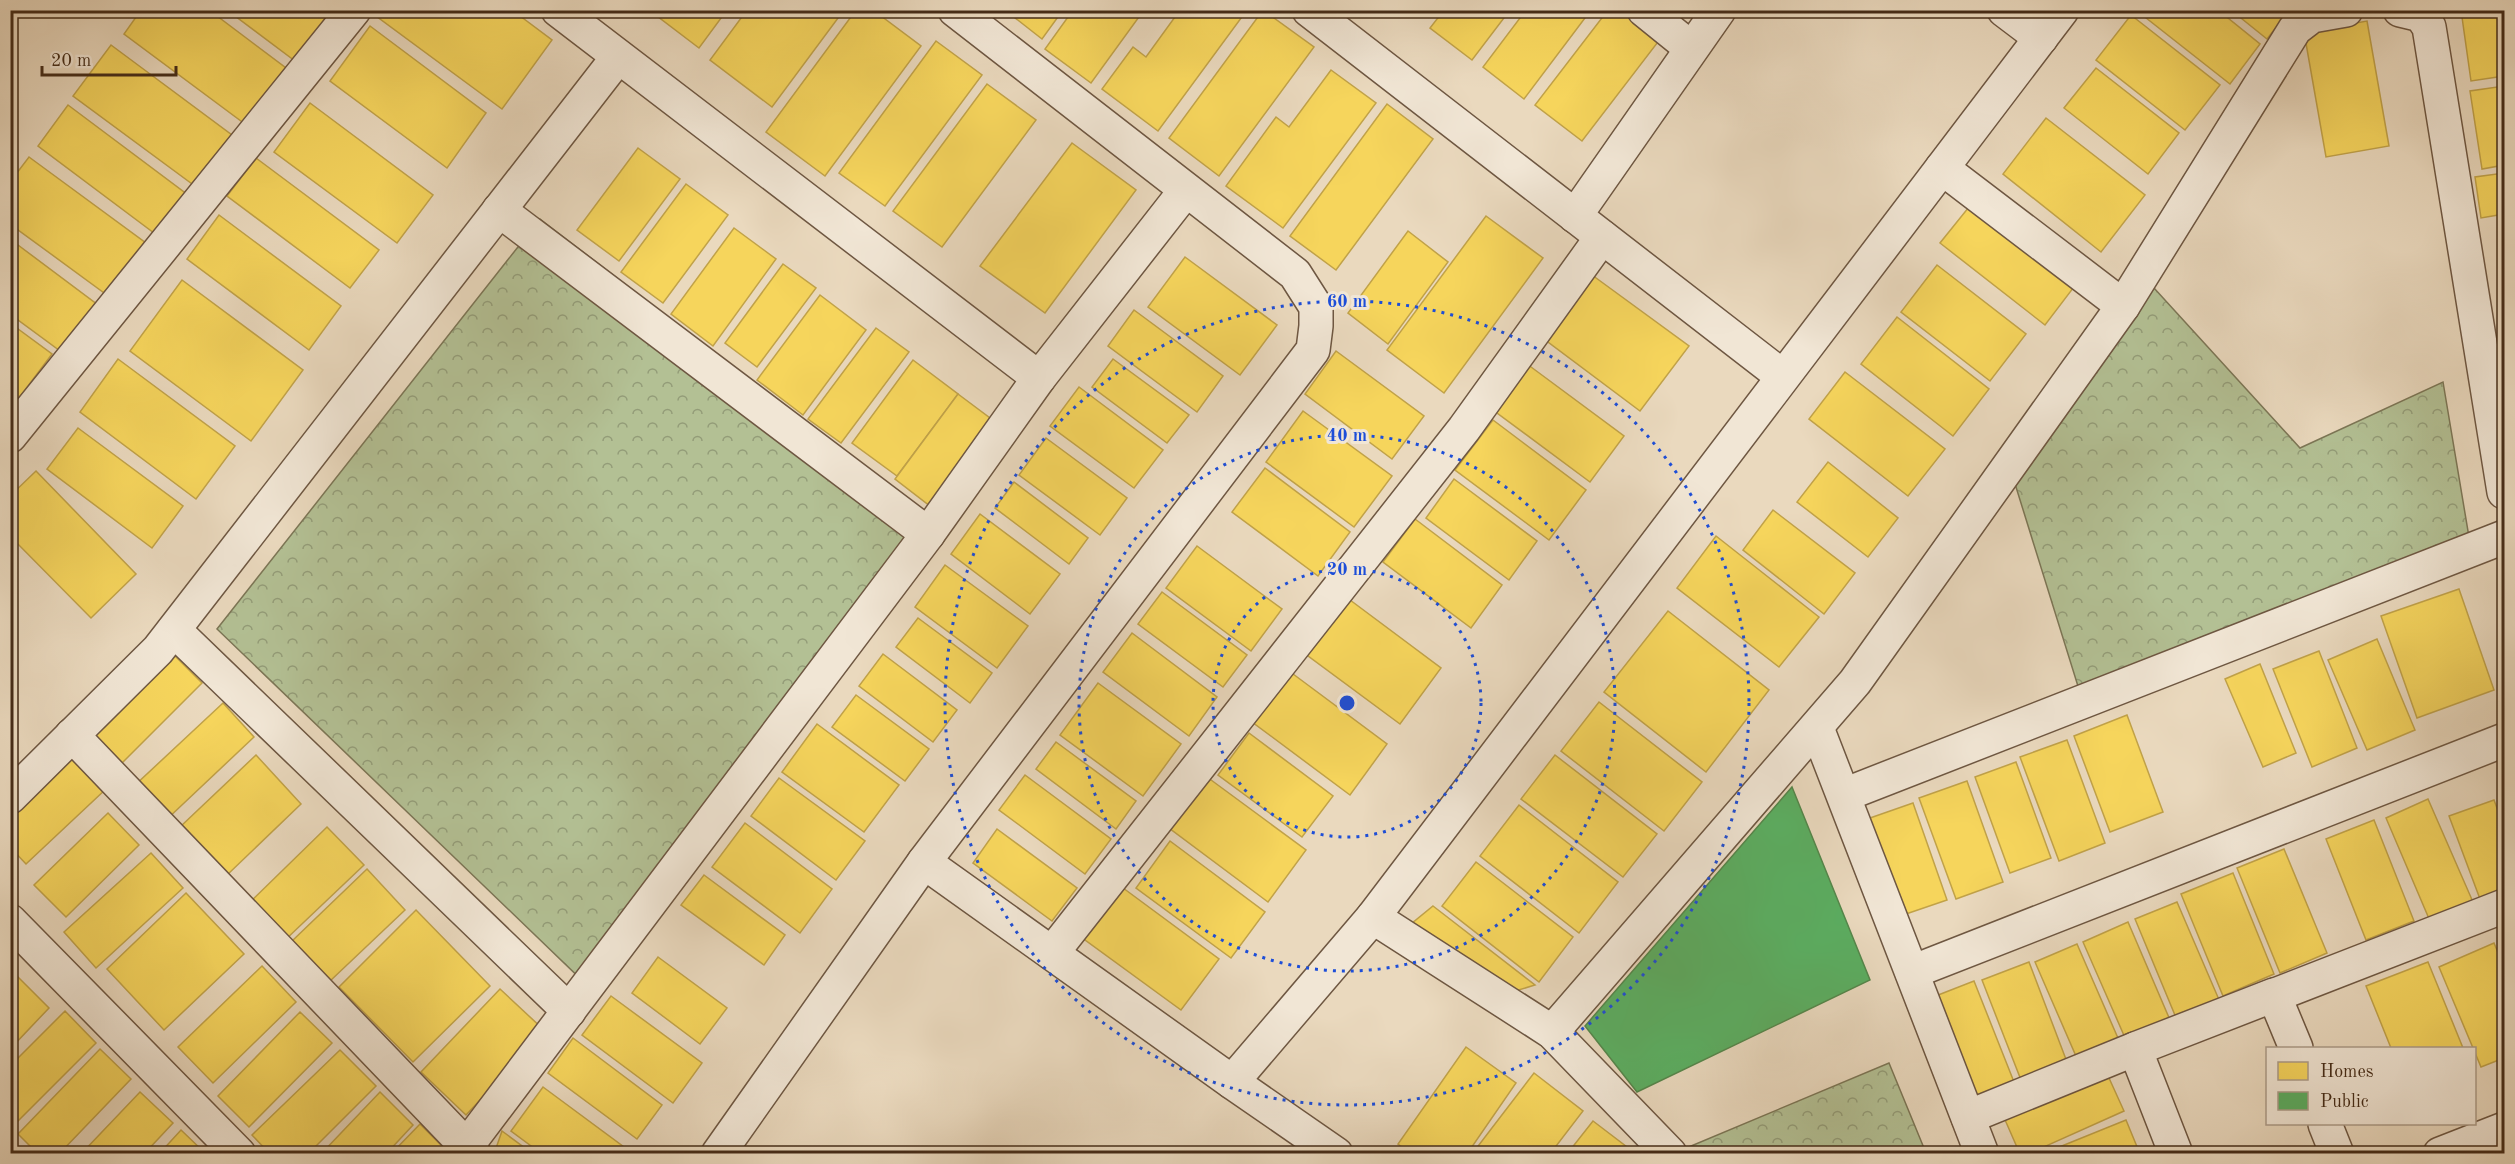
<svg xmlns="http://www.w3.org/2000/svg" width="2515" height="1164" viewBox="0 0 2515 1164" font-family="'Old Standard TT',serif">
<defs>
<pattern id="park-crowns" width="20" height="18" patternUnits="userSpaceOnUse" patternTransform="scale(1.5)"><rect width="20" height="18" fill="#b3c094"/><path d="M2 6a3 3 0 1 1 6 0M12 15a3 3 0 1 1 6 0" fill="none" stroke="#939c78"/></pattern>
</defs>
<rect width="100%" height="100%" fill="#ead9be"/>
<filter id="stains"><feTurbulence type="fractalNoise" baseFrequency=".00333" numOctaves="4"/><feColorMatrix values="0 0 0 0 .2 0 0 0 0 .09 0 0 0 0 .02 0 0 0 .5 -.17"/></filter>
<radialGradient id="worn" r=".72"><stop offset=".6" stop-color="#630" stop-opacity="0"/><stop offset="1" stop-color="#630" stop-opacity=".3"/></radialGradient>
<g fill="url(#park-crowns)" stroke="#7c7656" stroke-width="1.5">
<path d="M540,219L936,523L588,986L217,629Z"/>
<path d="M2154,288L2300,448L2443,382L2472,555L2082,699L2011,471Z"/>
<path d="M1889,1063L1926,1153L1672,1154Z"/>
</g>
<g fill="#f6d55c" stroke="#c1a248" stroke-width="1.5">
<path d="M141,10H209L290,71L249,127L124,34Z"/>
<path d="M227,10H338L299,64Z"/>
<path d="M380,10H512L552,40L502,109L376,16Z"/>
<path d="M661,10H727L699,48L657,16Z"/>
<path d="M747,10H844L772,107L710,60Z"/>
<path d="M856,10H873L921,46L825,176L766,132Z"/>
<path d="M1005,10H1063L1042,39Z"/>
<path d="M1073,10H1144L1091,83L1045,49Z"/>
<path d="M1180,10H1247L1158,131L1102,89L1133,47L1146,57Z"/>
<path d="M1263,10L1314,47L1219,176L1169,138Z"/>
<path d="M1444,10H1510L1472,60L1430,28Z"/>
<path d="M1526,10H1591L1524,99L1483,67Z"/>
<path d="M1608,10H1625L1661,38L1582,141L1535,105Z"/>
<path d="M2136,10H2218L2260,44L2230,84Z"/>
<path d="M2231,10H2288V12L2267,39Z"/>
<path d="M2461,10H2504V76L2471,81Z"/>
<path d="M2131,15L2220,85L2185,130L2096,60Z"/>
<path d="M2367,21L2389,146L2326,157L2304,32Z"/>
<path d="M370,26L486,113L447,168L330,81Z"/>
<path d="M936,41L982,75L885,206L839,173Z"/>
<path d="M111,45L240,141L203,192L73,96Z"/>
<path d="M2096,68L2179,133L2148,174L2064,108Z"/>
<path d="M1331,70L1376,103L1283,228L1226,186L1276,117L1289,127Z"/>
<path d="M987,84L1036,120L942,247L893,211Z"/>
<path d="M2504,86V165L2482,169L2470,91Z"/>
<path d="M310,103L433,195L397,243L274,152Z"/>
<path d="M1387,104L1433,139L1336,270L1290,236Z"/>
<path d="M68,105L196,201L166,242L38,146Z"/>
<path d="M2046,118L2145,195L2101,252L2003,174Z"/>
<path d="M1072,143L1136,190L1045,313L980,266Z"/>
<path d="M638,148L680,179L619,261L577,230Z"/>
<path d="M29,157L150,246L111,298L10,224V182Z"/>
<path d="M256,158L379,250L350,288L227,196Z"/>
<path d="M2504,173V214L2481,218L2475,177Z"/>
<path d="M686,184L728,215L663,303L621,272Z"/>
<path d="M1973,202L2077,283L2045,325L1940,243Z"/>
<path d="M219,215L341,306L309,350L187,259Z"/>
<path d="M1486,216L1543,258L1444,393L1387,350Z"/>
<path d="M2504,227V252L2500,228Z"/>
<path d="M734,228L776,259L713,346L671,314Z"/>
<path d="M1408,231L1448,262L1388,344L1348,313Z"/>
<path d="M10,239L106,311L71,359L10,314Z"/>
<path d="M1185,257L1277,325L1240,375L1148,307Z"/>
<path d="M783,264L816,288L757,367L725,343Z"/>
<path d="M1937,265L2026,334L1990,381L1901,312Z"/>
<path d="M1592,275L1689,346L1640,411L1544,339Z"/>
<path d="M182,280L303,370L251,441L130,351Z"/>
<path d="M820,295L866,330L803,415L757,380Z"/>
<path d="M1134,310L1223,376L1197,412L1108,346Z"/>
<path d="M1897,317L1989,389L1953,436L1861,364Z"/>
<path d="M10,323L52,354L10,410Z"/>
<path d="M876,328L909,352L841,443L808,419Z"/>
<path d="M1336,351L1424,416L1392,459L1305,394Z"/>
<path d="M118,359L235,446L196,499L80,412Z"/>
<path d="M1113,359L1189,415L1167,443L1092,387Z"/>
<path d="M913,360L958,394L897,476L852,443Z"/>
<path d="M1527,364L1624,436L1590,482L1493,410Z"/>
<path d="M1845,372L1945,449L1908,496L1809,419Z"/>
<path d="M1079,387L1163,450L1134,488L1050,426Z"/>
<path d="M958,394L1002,427L939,513L895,479Z"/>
<path d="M1303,411L1392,476L1354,527L1266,462Z"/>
<path d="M1493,420L1586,490L1549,540L1455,470Z"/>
<path d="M78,428L183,506L152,548L47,469Z"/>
<path d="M1046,438L1127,498L1100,535L1019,475Z"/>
<path d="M1828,462L1898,518L1868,557L1797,502Z"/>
<path d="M1265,468L1350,532L1318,576L1232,512Z"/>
<path d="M36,471L136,574L91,618L10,536V496Z"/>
<path d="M1454,479L1537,541L1509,580L1426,518Z"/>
<path d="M1014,482L1088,538L1069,564L995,508Z"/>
<path d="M1773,510L1855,573L1824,614L1743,550Z"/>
<path d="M980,514L1060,574L1030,614L951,554Z"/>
<path d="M1415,519L1502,585L1471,628L1383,562Z"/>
<path d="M1716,536L1819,617L1779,667L1677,588Z"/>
<path d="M1197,546L1282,609L1251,651L1166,588Z"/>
<path d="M945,565L1028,626L997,668L915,607Z"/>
<path d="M2459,589L2494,690L2417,718L2381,616Z"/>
<path d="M1338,591L1441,668L1400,724L1296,647Z"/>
<path d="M1162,592L1247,655L1223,687L1138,624Z"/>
<path d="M1668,611L1769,690L1706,772L1604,692Z"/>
<path d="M918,618L992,673L970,703L896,647Z"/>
<path d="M1132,633L1217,697L1189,736L1103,672Z"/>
<path d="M2377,639L2415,730L2367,750L2328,660Z"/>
<path d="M168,649L202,683L121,764L86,730Z"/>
<path d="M2319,651L2357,748L2312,767L2273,669Z"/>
<path d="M883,654L957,710L933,742L859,686Z"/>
<path d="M2260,664L2296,753L2263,767L2225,679Z"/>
<path d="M1285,668L1387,744L1350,795L1248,719Z"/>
<path d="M1098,683L1181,744L1143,796L1060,735Z"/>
<path d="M856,695L929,749L905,781L832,727Z"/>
<path d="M1599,702L1702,782L1664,831L1561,751Z"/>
<path d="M223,703L254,737L165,821L133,787Z"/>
<path d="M2127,715L2163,812L2110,832L2074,736Z"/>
<path d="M817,724L899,785L864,832L782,772Z"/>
<path d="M1249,733L1333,796L1302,837L1218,775Z"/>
<path d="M2067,740L2105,843L2059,861L2020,757Z"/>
<path d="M1056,742L1136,801L1116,829L1036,769Z"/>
<path d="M75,754L107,788L26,864L10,847V814Z"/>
<path d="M256,755L301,804L226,876L180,827Z"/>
<path d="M1555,755L1657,834L1623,877L1521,799Z"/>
<path d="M2016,762L2051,858L2010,873L1975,777Z"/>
<path d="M1025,775L1111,839L1085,874L999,810Z"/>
<path d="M1207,777L1306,850L1268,902L1169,828Z"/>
<path d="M779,778L865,841L836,880L751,816Z"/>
<path d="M1967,781L2003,882L1956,899L1919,798Z"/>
<path d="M2428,799L2473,902L2430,921L2386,818Z"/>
<path d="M2494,800L2504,827V890L2480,899L2449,816Z"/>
<path d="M1913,803L1947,900L1903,915L1870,818Z"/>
<path d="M1519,805L1618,882L1579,933L1480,856Z"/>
<path d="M108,813L139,845L66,917L34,885Z"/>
<path d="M2374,820L2414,921L2366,940L2326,839Z"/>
<path d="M745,823L832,889L800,933L712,867Z"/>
<path d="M327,827L364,865L283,942L247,905Z"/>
<path d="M997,829L1077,888L1052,921L973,863Z"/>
<path d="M1170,841L1265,912L1231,958L1136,888Z"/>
<path d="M2284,849L2327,953L2280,973L2237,868Z"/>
<path d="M151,853L183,888L96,968L64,932Z"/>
<path d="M1476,862L1573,937L1539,982L1442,906Z"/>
<path d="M367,869L405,910L329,982L291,942Z"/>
<path d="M2233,873L2274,974L2223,996L2181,894Z"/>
<path d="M704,875L785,935L764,965L681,905Z"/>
<path d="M1119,885L1219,959L1181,1010L1081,937Z"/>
<path d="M186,893L244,954L164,1030L107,969Z"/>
<path d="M2177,902L2220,1002L2177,1020L2135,919Z"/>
<path d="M1433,906L1535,985L1512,992L1411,924Z"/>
<path d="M416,910L490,986L413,1062L339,987Z"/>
<path d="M2128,922L2170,1020L2126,1040L2083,942Z"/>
<path d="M2494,943L2504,967V1058L2481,1067L2439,967Z"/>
<path d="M2077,944L2121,1045L2079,1063L2035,962Z"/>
<path d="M658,957L727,1008L700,1044L632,993Z"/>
<path d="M2029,962L2067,1062L2021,1080L1982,980Z"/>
<path d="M2428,962L2463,1048H2391L2366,986Z"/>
<path d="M262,966L296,1002L213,1083L178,1047Z"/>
<path d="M17,976L49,1008L10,1049V983Z"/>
<path d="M1974,981L2016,1087L1970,1106L1928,999Z"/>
<path d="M500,989L545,1031L466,1115L421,1072Z"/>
<path d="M611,996L702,1063L673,1103L582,1035Z"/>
<path d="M65,1011L96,1043L16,1123L10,1118V1066Z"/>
<path d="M300,1012L332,1043L249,1127L218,1096Z"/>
<path d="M573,1038L662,1105L637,1139L548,1073Z"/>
<path d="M1466,1047L1516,1083L1467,1154H1411L1398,1144Z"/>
<path d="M100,1049L131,1079L59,1154H38L18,1134Z"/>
<path d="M340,1050L376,1086L308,1154H270L252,1135Z"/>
<path d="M2104,1067L2124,1111L2028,1154H2020L2002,1113Z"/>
<path d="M1534,1073L1583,1111L1550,1154H1472Z"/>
<path d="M543,1087L628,1150L625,1154H542L511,1131Z"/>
<path d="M140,1092L173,1123L144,1154H81Z"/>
<path d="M380,1092L413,1125L386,1154H321Z"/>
<path d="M2126,1120L2140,1154H2042Z"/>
<path d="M1593,1121L1627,1147L1630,1154H1567Z"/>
<path d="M420,1124L450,1154H391Z"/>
<path d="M181,1130L206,1154H159Z"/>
<path d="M502,1131L533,1154H494Z"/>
</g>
<path fill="#5aae61" stroke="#54874b" stroke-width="1.5" d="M1792,787L1870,980L1637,1092L1585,1026Z"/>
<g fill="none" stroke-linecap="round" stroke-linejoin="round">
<g stroke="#6e5742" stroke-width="36">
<g id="minor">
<path d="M558,10L1039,378"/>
<path d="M1309,10L1782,376"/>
<path d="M1644,10L1691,48"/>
<path d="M2004,10L2041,38"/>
<path d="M2400,10L2421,15L2429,27L2504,492"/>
<path d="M1942,168L2123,306"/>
<path d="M1575,216L1719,10"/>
<path d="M10,436L354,10"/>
<path d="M928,534L1039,378L1186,190"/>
<path d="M174,630L569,1011"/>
<path d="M1817,728L1982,1154"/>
<path d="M72,735L474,1154"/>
<path d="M1844,795L2504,537"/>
<path d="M10,797L158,650L618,57"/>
<path d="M924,862L1232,1082L1336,1154"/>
<path d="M1373,917L1552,1032L1670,1154"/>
<path d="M10,921L239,1154"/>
<path d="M1052,953L1464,429L1602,237"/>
<path d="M1912,972L2504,740"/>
<path d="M2265,999L2504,906"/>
<path d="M1552,1032L1855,682L2123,306L2295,29L2312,16L2346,10"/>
<path d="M1232,1082L1373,917L2062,10"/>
<path d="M1968,1117L2135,1049"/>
<path d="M2325,1124L2337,1154"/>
<path d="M466,1147L928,534L499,210"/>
<path d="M718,1154L924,862L1313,350L1316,326V307L1295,274L955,10"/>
<path d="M2176,1154L2135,1049L2274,995L2296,1048"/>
<path d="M2440,1154L2504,1129"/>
</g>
</g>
<use href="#minor" stroke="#f1e6d5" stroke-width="33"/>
</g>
<g fill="none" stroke="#1d4ed8" stroke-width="3" stroke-dasharray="3 6">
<circle cx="1347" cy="703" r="134"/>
<circle cx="1347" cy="703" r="268"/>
<circle cx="1347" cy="703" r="402"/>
</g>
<circle cx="1347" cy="703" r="9" fill="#1d4ed8" stroke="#f1e6d5" stroke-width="3"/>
<g font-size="18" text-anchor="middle" font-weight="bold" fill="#1d4ed8" stroke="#f1e6d5" stroke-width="6" stroke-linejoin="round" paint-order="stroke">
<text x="1347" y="307">60 m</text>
<text x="1347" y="441">40 m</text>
<text x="1347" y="575">20 m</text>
</g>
<rect width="2515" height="1164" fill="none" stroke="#ead9be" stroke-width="36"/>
<rect x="12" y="12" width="2491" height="1140" fill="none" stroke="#452c18" stroke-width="3"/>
<rect x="18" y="18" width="2479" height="1128" fill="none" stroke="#452c18" stroke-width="1.5"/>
<rect x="2266" y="1047" width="210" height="78" fill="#f1e6d5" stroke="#ac9c89" stroke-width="1.5"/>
<rect x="2278" y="1062" width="30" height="18" fill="#f6d55c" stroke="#ac9c89" stroke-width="1.5"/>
<text x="2320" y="1077" font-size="18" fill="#452c18">Homes</text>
<rect x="2278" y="1092" width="30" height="18" fill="#5aae61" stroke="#ac9c89" stroke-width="1.5"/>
<text x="2320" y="1107" font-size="18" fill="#452c18">Public</text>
<path d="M42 66v9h134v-9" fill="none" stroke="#452c18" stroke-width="3"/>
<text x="51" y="66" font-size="18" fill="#452c18" stroke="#f1e6d5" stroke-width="4.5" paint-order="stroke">20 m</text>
<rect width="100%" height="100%" filter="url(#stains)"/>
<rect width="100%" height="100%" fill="url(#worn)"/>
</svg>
